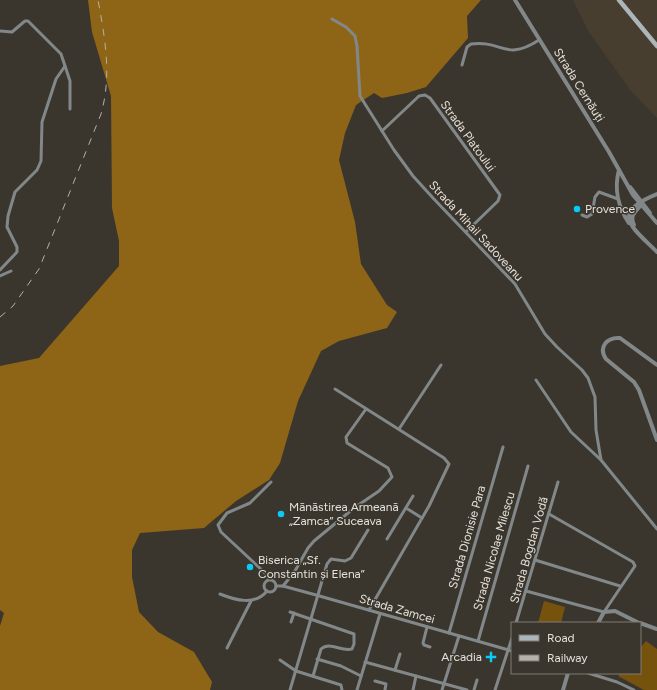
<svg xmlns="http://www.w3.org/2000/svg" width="657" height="690" viewBox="0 0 657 690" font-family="Figtree,sans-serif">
<rect width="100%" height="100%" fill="#3b362d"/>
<path fill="#473e30" d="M573,0H657V118L631,91L589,32Z"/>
<g fill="#76530c">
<path d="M544,601L565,607L561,623H538Z"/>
<path d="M646,641L657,649V690H644L618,676L621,673H640V648Z"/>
</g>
<path fill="#8e6516" d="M88,0H481L467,16L468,38L426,87L407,93L382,98L374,93L356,105L345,133L339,160L355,222L361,264L387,305L397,312L387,328L339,341L321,351L298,401L280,463L269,480L236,501L204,528L140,533L132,550V577L139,612L158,632L194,652L212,682L210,690H0V626L4,613L0,610V366L39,358L119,266V241L112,208L111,96L92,32Z"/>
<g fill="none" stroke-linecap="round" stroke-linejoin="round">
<g stroke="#82888a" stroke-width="3">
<path d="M332,19L346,27L355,36L357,46L360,96L394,150L413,176L433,198L515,284L545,334L557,347L582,370L588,378L595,397L596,430L601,460"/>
<path d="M0,31L12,32L25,21H28L61,54L70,81V109"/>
<path d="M462,65L467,47L471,44C503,40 505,62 539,40"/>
<path d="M382,131L419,96L425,95L430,98L500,195L498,201L466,232"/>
<path d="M582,215L587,217L592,214L595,197L599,192L618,199"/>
<path d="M0,270L17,252V247L7,227L8,216L15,192L37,170L41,161L42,122L56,79L65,66"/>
<path d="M0,276L11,271"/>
<path d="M536,380L571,432L601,460L657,529"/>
<path d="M335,389L444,458L449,464L429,506L369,610"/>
<path d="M399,429L441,365"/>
<path d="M406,508L422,518"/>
<path d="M387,539L413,496"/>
<path d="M535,560L620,586"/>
<path d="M269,579L264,572L221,532L218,525L227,513L250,503L271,482"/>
<circle cx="270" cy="586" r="6"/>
<path d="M276,586H283L316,595L512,651"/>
<path d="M283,586L295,571L308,548L314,541L354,508L379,491L392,477L388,468L347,443L346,437L366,409"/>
<path d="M526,591L604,612L635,566L633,562L549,514"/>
<path d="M220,594C235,600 255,606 267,591"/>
<path d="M290,612L354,634V644L352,649C341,652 330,641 321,649L313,676"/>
<path d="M291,622L294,613"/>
<path d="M516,623L558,482"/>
<path d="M427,627L423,643L424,645L430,647"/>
<path d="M449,633L503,447"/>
<path d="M478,641L528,466"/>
<path d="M227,648L251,601"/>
<path d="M317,659L341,666L361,676"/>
<path d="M280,660L296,671L341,685L342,690"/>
<path d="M365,662L467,690"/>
<path d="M395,670L400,654"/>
<path d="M588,673L617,682L634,690"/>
<path d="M375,681L386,684L385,690"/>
<path d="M290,690L327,564L331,559L345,561L351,558L368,530"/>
<path d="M357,690L380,614"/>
<path d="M413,690L416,676"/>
<path d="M442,690L459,636"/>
<path d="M474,690L477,680"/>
<path d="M495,690L512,638"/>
</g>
<g stroke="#82888a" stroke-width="4">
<path d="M515,0L609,152L633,195L657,223"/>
<path d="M619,170C614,188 618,207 629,223"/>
<path d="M630,187L650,213"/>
<path d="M657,194C609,213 632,227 657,252"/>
<path d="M634,225C629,215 636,211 642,204"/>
<path d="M657,365L620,338C607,337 598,347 606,359L634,382L639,390L657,440"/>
<path d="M598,623L604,612L615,611L639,623"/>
<path d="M640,623L657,629"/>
<path d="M563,690L568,673"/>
</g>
<path stroke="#acb5b9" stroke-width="4.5" d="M619,0L657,46"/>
<path stroke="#b4b1aa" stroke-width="1" stroke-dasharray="7 7" stroke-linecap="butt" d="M0,317L13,306L39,269L101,114C112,76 105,38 98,0"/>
</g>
<g fill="#08cbfa" stroke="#3b362d" stroke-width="1.5">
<circle cx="577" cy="209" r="4"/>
<circle cx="281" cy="514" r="4"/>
<circle cx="250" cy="567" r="4"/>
<path d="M489 651h4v4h4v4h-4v4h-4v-4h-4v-4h4z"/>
</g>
<g text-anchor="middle" stroke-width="3" stroke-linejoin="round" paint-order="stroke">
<g font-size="12" fill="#e4e1db" stroke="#3b362d">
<text transform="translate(579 85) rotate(58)" y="4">Strada Cernăuți</text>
<text transform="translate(468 136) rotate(54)" y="4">Strada Platoului</text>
<text transform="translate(476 231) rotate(47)" y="4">Strada Mihail Sadoveanu</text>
<text transform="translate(467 537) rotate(-74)" y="4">Strada Dionisie Para</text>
<text transform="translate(529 550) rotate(-74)" y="4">Strada Bogdan Vodă</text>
<text transform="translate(494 551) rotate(-74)" y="4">Strada Nicolae Milescu</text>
<text transform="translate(397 609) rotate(16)" y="4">Strada Zamcei</text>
</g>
<g font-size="12" fill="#e4e1db" stroke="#3b362d" text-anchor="start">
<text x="585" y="213">Provence</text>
<text x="289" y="511">Mănăstirea Armeană<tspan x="289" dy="14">„Zamca” Suceava</tspan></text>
<text x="258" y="564">Biserica „Sf.<tspan x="258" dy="14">Constantin și Elena”</tspan></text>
<text x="482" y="661" text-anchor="end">Arcadia</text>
</g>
</g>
<rect x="511" y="622" width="130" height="52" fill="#3b362d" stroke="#7f7a73"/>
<rect x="519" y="635" width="20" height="6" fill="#acb5b9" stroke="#7f7a73"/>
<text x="547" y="642" font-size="12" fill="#e4e1db">Road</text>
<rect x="519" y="655" width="20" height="6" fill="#b4b1aa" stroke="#7f7a73"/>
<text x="547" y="662" font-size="12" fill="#e4e1db">Railway</text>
</svg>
